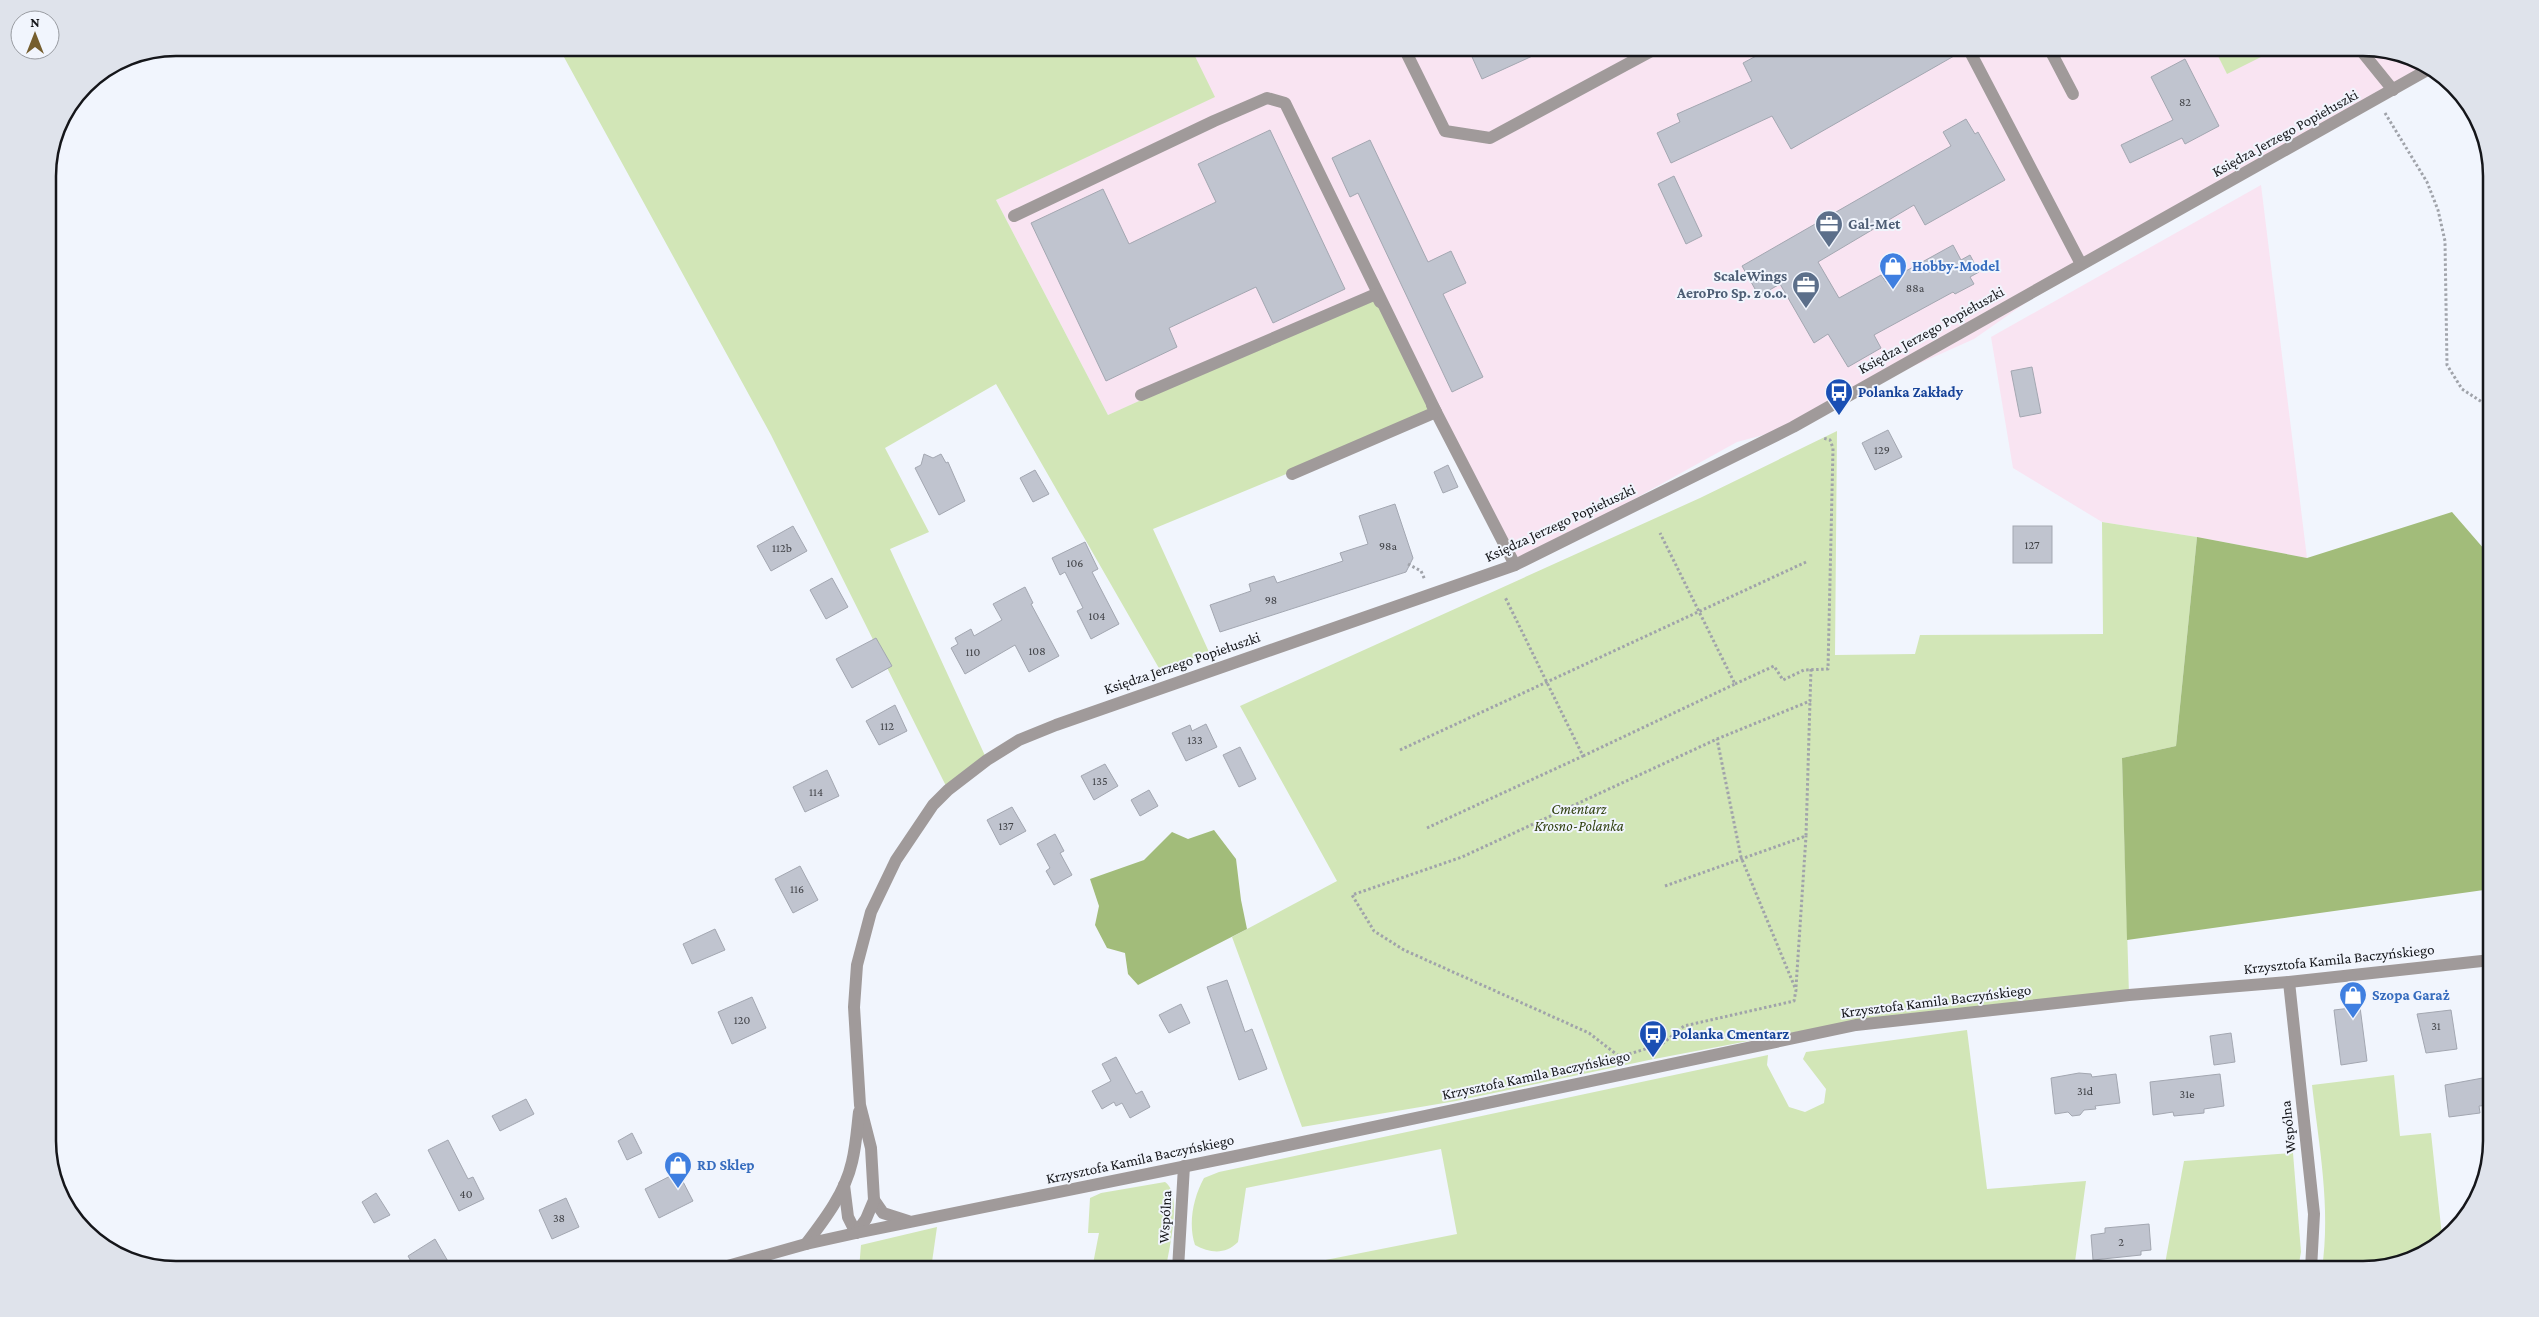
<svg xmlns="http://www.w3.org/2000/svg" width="2539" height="1317" viewBox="0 0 2539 1317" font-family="'Crimson Pro',serif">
<rect width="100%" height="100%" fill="#f1f5fd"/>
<g fill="#f9e4f2">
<path d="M1191,48H2362L2420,61L2429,69L2081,264L1974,339L1853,393L1793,427L1737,442L1515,565L1377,295L1108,415L996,200L1214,97Z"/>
<path d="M2261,185L2307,558L2197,537L2102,522L2013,468L1991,337Z"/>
</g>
<g fill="#d2e6b7">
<path d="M559,48H1191L1215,97L996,200L1108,415L1376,294L1436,412L1153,529L1209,652L1160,670L996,384L885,448L929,532L890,549L987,760L948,790L771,435Z"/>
<path d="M2214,48H2256L2261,57L2227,74Z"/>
<path d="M1837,431L1835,655L1915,654L1920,635L2103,634L2102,522L2197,537L2176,746L2122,758L2129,995L1801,1031L1649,1060L1456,1101L1302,1127L1232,937L1337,881L1240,706L1700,498Z"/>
<path d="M1967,1030L1987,1189L2086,1181L2074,1269H1280L1457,1234L1441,1149L1246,1188L1238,1242C1225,1255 1210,1253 1195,1245C1188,1224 1193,1198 1204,1178L1219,1172L1768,1055L1767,1065L1789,1107L1805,1112L1824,1103L1826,1089L1803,1059L1806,1052Z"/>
<path d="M2394,1075L2400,1136L2431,1133L2442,1236L2427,1252L2363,1269H2322C2331,1208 2319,1146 2312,1085Z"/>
<path d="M2293,1153L2301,1252L2298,1269H2164L2184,1161Z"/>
<path d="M1165,1182C1183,1194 1169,1249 1166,1269H1092L1099,1233H1088L1090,1198L1101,1193Z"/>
<path d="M937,1227L931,1269H859L861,1245Z"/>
</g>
<g fill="#a2bc7a">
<path d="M2452,512L2491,557V889L2127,940L2122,758L2176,746L2197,537L2307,558Z"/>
<path d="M1214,830L1236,859L1241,900L1247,929L1138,985L1128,974L1125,953L1107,948L1095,925L1099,906L1090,879L1144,860L1172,832L1188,839Z"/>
</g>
<g fill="#c0c4cf" stroke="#a3a7b1">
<path d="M1468,48H1550L1482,79Z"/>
<path d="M1771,48H1960L1961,52L1791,149L1772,116L1671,163L1657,133L1680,122L1677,114L1752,81L1743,63Z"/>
<path d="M2185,59L2219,126L2185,144L2182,138L2130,163L2121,145L2173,120L2151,77Z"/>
<path d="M1966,119L1975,134L1978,132L2005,180L1925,225L1914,205L1818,262L1839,298L1881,275L1886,282L1953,245L1961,260L1970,255L1979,272L1970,277L1974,284L1955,294L1953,292L1874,335L1881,348L1848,367L1828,334L1814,343L1780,284L1759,296L1742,266L1951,146L1943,132Z"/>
<path d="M1270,130L1345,289L1273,323L1256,287L1169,328L1177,347L1106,381L1031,223L1103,189L1129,244L1216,202L1198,164Z"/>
<path d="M1370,140L1428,262L1451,251L1466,283L1443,294L1483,377L1452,392L1358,193L1350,197L1332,158Z"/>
<path d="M1674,176L1702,236L1686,244L1658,184Z"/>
<path d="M2032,367L2041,413L2020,417L2011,371Z"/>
<path d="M1888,430L1902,457L1875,470L1862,443Z"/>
<path d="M924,454L933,458L941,454L946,463L948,462L965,501L939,515L915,468L921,465Z"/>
<path d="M1448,465L1458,487L1443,493L1434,472Z"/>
<path d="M1035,470L1049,494L1033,502L1020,478Z"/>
<path d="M1395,504L1413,558L1406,572L1220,632L1210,605L1251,591L1249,584L1274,576L1277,583L1343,561L1340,553L1368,544L1359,516Z"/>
<path d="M793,526L807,551L771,571L757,546Z"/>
<rect x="2013" y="526" width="39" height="37"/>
<path d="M1085,542L1098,569L1092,572L1119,624L1091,639L1077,611L1083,608L1065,572L1060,575L1052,558Z"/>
<path d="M832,578L848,607L826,619L810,590Z"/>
<path d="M1025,587L1033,603L1031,604L1059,656L1029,672L1015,645L965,674L951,648L958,644L955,638L971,629L974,636L1002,620L993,604Z"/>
<path d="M876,638L892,666L852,688L836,659Z"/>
<path d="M895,705L907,731L879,745L866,721Z"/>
<path d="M1206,724L1217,747L1186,761L1172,733L1190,725L1192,731Z"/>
<path d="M1240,747L1256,779L1239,787L1223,755Z"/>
<path d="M1105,764L1118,786L1094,800L1081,776Z"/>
<path d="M827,770L839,796L805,812L793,787Z"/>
<path d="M1149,790L1158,806L1140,816L1131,800Z"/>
<path d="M1012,807L1026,831L1000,845L987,820Z"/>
<path d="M1055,834L1064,851L1060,853L1072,875L1054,885L1046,871L1050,868L1037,844Z"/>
<path d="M800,866L818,900L793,913L775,879Z"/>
<path d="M715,929L725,950L692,964L683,944Z"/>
<path d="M1227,980L1245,1032L1252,1029L1267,1069L1239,1080L1207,987Z"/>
<path d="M752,997L766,1028L732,1044L718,1012Z"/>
<path d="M1181,1004L1190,1023L1169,1033L1159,1015Z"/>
<path d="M2360,1007L2367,1061L2341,1065L2334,1010Z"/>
<path d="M2451,1010L2457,1049L2426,1053L2417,1014Z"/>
<path d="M2231,1033L2235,1062L2214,1065L2210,1036Z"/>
<path d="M1116,1057L1136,1094L1142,1091L1150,1107L1130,1118L1122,1103L1116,1106L1114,1102L1102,1109L1092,1091L1111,1081L1102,1064Z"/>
<path d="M2079,1073L2091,1074L2092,1077L2116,1074L2120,1103L2095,1106L2096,1109L2084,1110L2080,1115L2072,1116L2068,1112L2055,1114L2051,1078Z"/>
<path d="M2220,1074L2224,1106L2204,1109V1113L2174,1116L2173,1112L2153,1115L2150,1082Z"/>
<path d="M2488,1077L2491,1105L2479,1106L2480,1113L2449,1117L2445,1085Z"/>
<path d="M526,1099L534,1114L500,1131L492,1116Z"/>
<path d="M632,1133L642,1153L627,1160L618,1141Z"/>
<path d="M448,1140L468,1179L473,1177L484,1199L459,1211L428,1150Z"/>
<path d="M678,1172L693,1201L659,1218L645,1189Z"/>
<path d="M376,1193L390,1215L374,1223L362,1202Z"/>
<path d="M566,1198L579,1227L552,1239L539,1210Z"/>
<path d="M2149,1224L2151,1250L2141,1251V1255L2093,1260L2091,1235L2105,1233V1228Z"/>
<path d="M435,1239L453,1270H416L408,1256Z"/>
</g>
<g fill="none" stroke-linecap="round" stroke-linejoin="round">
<g stroke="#a0a3aa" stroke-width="3" stroke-dasharray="2.5 2.5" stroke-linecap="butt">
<path d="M2385,113L2427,182L2438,210L2445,241L2447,365L2462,389L2491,408"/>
<path d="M1408,564L1421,571L1425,580"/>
<path d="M1735,684L1774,666L1783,680L1804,670L1828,669L1833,448L1830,440L1823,438"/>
<path d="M1400,750L1806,562"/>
<path d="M1583,756L1735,684L1660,533"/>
<path d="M1427,828L1583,756L1505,597"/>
<path d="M1665,886L1806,836L1810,701"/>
<path d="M1796,987L1806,836"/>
<path d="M1629,1054L1662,1044L1684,1026L1794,1001L1796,990L1741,857L1717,739"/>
<path d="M1623,1056L1620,1057L1589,1033L1404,950L1374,931L1352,895L1462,857L1717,739L1810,701L1811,669"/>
</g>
<g stroke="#a09a9a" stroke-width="12">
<path d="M1404,48L1445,131L1490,138L1657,48"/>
<path d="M1968,48L2081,264"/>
<path d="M2049,48L2073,94"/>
<path d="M2359,48L2393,90"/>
<path d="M1014,216L1214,121L1267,98L1285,103L1436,412L1515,565"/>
<path d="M1141,395L1376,294L1380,302"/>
<path d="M1292,474L1436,412L1432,405"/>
<path d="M2289,982L2314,1214L2311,1269"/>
<path d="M844,1185L848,1217L856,1233"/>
<path d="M874,1200L883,1213L908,1221"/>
<path d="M856,1233L866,1219L874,1200L871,1148L860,1105L854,1007L857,965L871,912L896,860L933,805L948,790L987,760L1019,740L1056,725L1515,565L1793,427L2429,69"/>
<path d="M806,1244C825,1219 845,1193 852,1162C856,1146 857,1129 859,1112"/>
<path d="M717,1269L806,1244L856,1233L1241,1155L1856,1025L2129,995L2289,982L2491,960"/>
<path d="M1178,1269L1184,1166"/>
</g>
</g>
<defs>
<g id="office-pin" transform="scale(1.4375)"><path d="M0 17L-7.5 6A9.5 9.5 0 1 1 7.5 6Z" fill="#5c6f8a" stroke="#f1f5fd"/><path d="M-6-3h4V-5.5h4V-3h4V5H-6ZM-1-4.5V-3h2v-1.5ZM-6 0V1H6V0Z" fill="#fff"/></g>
<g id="shop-pin" transform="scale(1.4375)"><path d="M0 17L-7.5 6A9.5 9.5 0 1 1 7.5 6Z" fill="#3f7fe0" stroke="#f1f5fd"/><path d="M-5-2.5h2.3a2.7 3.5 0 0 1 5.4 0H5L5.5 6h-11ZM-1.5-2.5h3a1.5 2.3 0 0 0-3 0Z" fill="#fff"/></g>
<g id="bus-pin" transform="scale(1.4375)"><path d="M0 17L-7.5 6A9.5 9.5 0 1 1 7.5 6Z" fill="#1a4fb4" stroke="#f1f5fd"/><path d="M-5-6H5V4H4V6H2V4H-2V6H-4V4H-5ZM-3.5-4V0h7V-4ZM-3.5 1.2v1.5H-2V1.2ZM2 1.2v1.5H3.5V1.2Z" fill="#fff"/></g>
</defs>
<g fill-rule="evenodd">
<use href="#office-pin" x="1829" y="224"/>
<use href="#shop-pin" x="1893" y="266"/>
<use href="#office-pin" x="1806" y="285"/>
<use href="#bus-pin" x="1839" y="392"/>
<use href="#shop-pin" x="2353" y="995"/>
<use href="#bus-pin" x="1653" y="1034"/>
<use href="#shop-pin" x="678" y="1165"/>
</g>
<g text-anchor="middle" stroke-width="4" stroke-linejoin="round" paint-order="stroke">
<g font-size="12" fill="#404247">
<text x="2185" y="106">82</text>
<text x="1915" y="292">88a</text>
<text x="1882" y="454">129</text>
<text x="2032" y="549">127</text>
<text x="1388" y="550">98a</text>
<text x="782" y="552">112b</text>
<text x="1075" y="567">106</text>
<text x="1271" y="604">98</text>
<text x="1097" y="620">104</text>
<text x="1037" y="655">108</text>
<text x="973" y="656">110</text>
<text x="887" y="730">112</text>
<text x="1195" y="744">133</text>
<text x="1100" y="785">135</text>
<text x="816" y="796">114</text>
<text x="1006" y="830">137</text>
<text x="797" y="893">116</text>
<text x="742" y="1024">120</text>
<text x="2436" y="1030">31</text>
<text x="2085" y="1095">31d</text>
<text x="2187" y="1098">31e</text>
<text x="466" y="1198">40</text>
<text x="559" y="1222">38</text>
<text x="2121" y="1246">2</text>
</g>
<g font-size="15" fill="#15161a" stroke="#f1f5fd">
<text transform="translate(2285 133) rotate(-29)" y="5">Księdza Jerzego Popiełuszki</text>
<text transform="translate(1931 330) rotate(-29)" y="5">Księdza Jerzego Popiełuszki</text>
<text transform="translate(1560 523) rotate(-25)" y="5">Księdza Jerzego Popiełuszki</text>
<text transform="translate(1182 663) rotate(-19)" y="5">Księdza Jerzego Popiełuszki</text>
<text transform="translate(2339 959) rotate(-6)" y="5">Krzysztofa Kamila Baczyńskiego</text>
<text transform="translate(1936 1001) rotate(-7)" y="5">Krzysztofa Kamila Baczyńskiego</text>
<text transform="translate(1536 1075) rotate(-12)" y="5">Krzysztofa Kamila Baczyńskiego</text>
<text transform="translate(2288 1127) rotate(-96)" y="5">Wspólna</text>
<text transform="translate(1140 1159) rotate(-12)" y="5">Krzysztofa Kamila Baczyńskiego</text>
<text transform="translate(1165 1217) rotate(-87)" y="5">Wspólna</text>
</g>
<g font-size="15" font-weight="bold" fill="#4e5e75" stroke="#f1f5fd" text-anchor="start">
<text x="1848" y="229">Gal-Met</text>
<text x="1787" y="281" text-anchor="end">ScaleWings<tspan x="1787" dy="17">AeroPro Sp. z o.o.</tspan></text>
</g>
<g font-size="15" font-weight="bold" fill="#366cbe" stroke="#f1f5fd" text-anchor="start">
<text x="1912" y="271">Hobby-Model</text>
<text x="2372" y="1000">Szopa Garaż</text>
<text x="697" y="1170">RD Sklep</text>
</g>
<g font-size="15" font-weight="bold" fill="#164399" stroke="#f1f5fd" text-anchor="start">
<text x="1858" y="397">Polanka Zakłady</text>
<text x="1672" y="1039">Polanka Cmentarz</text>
</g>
<g font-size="15" font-style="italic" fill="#314110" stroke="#f1f5fd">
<text x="1579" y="814">Cmentarz<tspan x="1579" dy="17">Krosno-Polanka</tspan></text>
</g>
</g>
<path d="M0 0H2539V1317H0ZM176 56H2363A120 120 0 0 1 2483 176V1141A120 120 0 0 1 2363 1261H176A120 120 0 0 1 56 1141V176A120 120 0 0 1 176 56Z" fill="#dfe3eb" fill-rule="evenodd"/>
<path fill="none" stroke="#15161a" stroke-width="2.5" d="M176 56H2363A120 120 0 0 1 2483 176V1141A120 120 0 0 1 2363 1261H176A120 120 0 0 1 56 1141V176A120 120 0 0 1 176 56Z"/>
<g transform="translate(35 35)"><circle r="24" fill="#f1f5fd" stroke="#999ca2"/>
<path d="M0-4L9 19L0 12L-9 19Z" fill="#755e2e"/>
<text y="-8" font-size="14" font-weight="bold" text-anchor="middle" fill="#15161a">N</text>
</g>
</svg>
